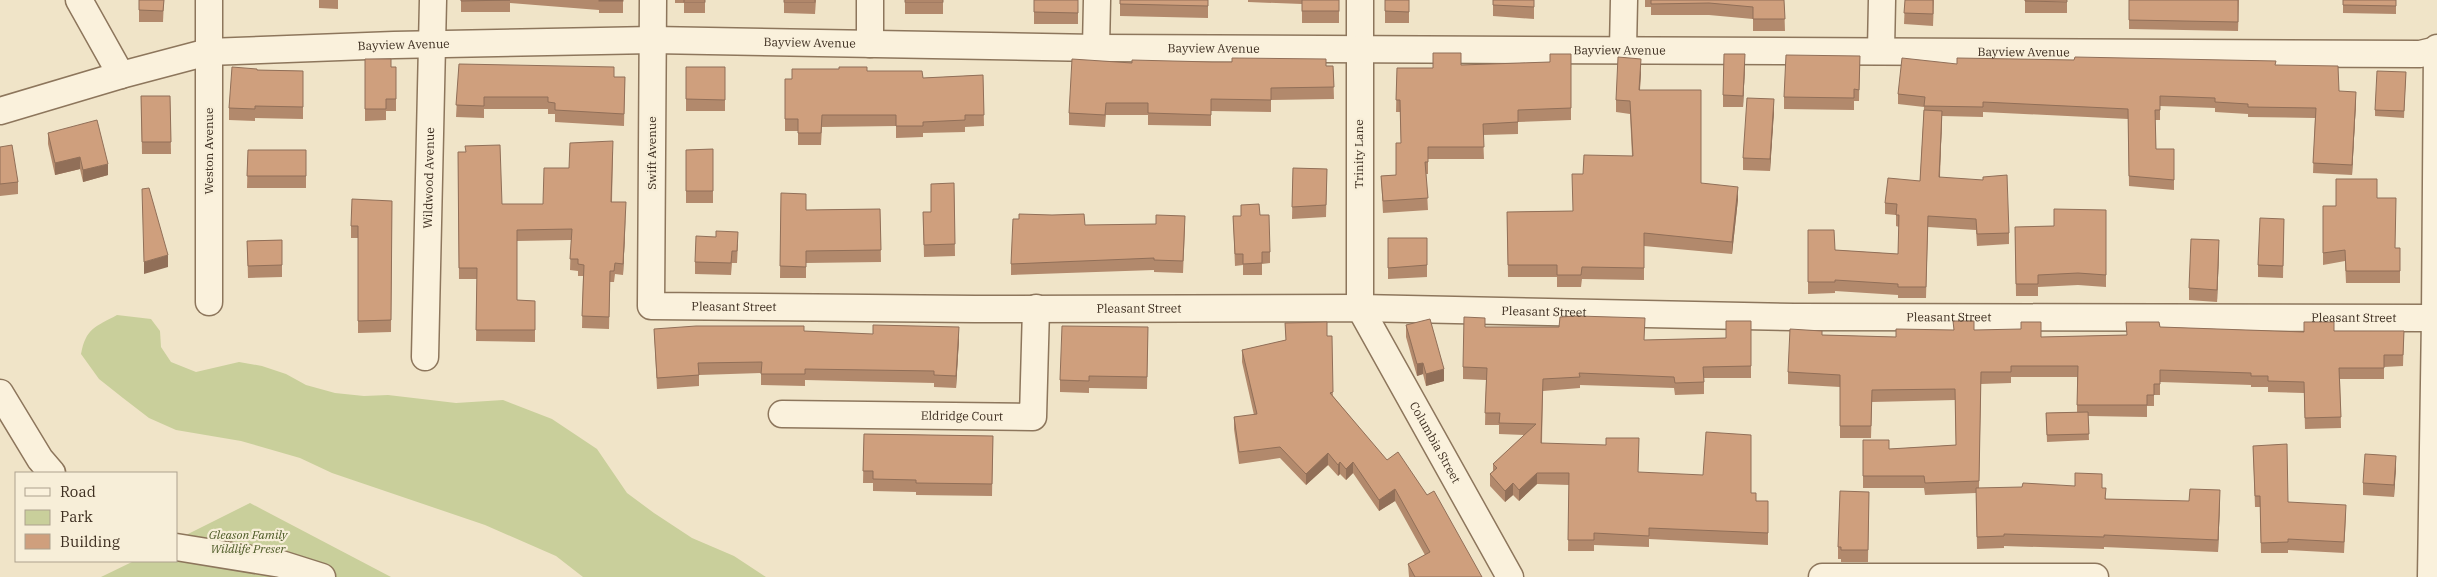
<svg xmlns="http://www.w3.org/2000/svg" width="2437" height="577" viewBox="0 0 2437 577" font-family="'IBM Plex Serif',serif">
<rect width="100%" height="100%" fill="#f0e4c8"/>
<g fill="#c9cf9b">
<path d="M117,315L151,319L160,331L161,347L171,362L196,372L239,362L262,366L286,374L306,385L335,393L364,396L388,395L456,403L503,400L552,419L597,449L627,493L654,513L692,538L734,556L766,577H583L556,556L485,525L332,473L300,458L241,441L176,430L149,418L123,398L99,379L81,354C86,328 95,327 117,315Z"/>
<path d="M250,503L391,577H101L134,561H176V540Z"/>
</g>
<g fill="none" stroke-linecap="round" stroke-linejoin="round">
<g stroke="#8d765c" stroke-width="29">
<g id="street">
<path d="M79,0L121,75"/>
<path d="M209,0V302"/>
<path id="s1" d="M653,0L651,306L975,309L1360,308L1794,317L2435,318"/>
<path id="s2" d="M1360,0V308L1510,577"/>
<path d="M870,44V0"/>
<path d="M1096,48L1097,0"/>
<path d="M1623,49L1624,0"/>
<path d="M1881,50L1882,0"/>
<path id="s3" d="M0,111L121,75L208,52L394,45L653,40L1096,48L2420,54L2437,50"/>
<path id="s4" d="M425,357L433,0"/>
<path d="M0,393L40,459L52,473"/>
<path id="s5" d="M782,414L1033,417L1036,308"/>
<path d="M176,547L281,564L322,577"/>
<path d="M1822,577H2095"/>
<path d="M2431,577L2435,318L2437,48"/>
</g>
</g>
<use href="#street" stroke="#faf1dc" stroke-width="26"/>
</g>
<g fill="#b2896c">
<path d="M139,0H164L163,22H139Z"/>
<path d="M319,0H338V9L319,8Z"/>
<path d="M461,0H623V13H599V10L510,3V12H461Z"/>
<path d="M675,0H705V13H684V3H675Z"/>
<path d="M784,0H816L815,14L784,13Z"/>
<rect x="905" y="0" width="38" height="14"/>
<rect x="1034" y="0" width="44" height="24"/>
<path d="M1120,0H1208V18L1120,16Z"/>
<path d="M1248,0H1339V23H1302V4L1248,2Z"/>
<rect x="1385" y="0" width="24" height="23"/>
<path d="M1493,0H1534V19L1493,16Z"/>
<path d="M1645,0H1784L1785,31H1753V19L1709,15H1651V7H1645Z"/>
<path d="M1905,0H1934L1933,26L1904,24Z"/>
<rect x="2025" y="0" width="42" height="13"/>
<path d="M2129,0H2239L2238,31L2129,29Z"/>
<path d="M2343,0H2396V14L2343,13Z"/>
<path d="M1571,54V120L1518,122V134L1483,135L1484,159H1428V174H1426L1428,210L1383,213L1381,176L1396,175L1401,143L1400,112H1396L1397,68H1433L1461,65L1550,62Z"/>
<path d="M1860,56L1859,101H1854V110L1784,109V97Z"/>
<path d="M365,59L391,67H396V111H386V120L365,121Z"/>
<path d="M1132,63L1333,66L1334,99L1271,100V112L1211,111V126L1148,125V115H1106L1105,127L1069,125V113Z"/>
<path d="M459,64L614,77H625L624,126L555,122V114H548V109H484V118L456,117Z"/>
<path d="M1957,64L2275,65L2339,91L2356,102L2352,175L2313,173L2315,118L2248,117V114L2215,112V108L2160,106V120H2155L2156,149H2174V190L2129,186L2128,119L1983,112V117L1942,116L1940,177L2009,233V244L1977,246L1976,230L1928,227L1926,298H1898V295L1835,291V293L1808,294V230L1835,250L1898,254L1899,227L1896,226V215L1885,214V203L1920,181L1924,107L1898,104V94Z"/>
<path d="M1745,66L1743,107H1723V95Z"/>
<rect x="686" y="67" width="39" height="44"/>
<path d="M839,69L867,71L923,78L983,75L984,126L965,127V132L923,133V137L896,138V126L822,127L821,145H798V131H785V79H792Z"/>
<path d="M257,70L303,71V119L255,118V121L229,120V108Z"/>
<path d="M1641,71L1640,90L1701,183L1738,199L1732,254L1644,246V280L1582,279L1581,287H1557V277H1508L1507,212L1573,211L1583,174L1632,156L1630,114L1616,112V100Z"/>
<path d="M2406,72L2404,118L2375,116V110Z"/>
<path d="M141,96H170L171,154H142Z"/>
<path d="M1774,111L1770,171L1743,170V158Z"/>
<path d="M48,133L108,175L83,182L80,169L55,175L48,144Z"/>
<path d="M0,147L18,182V194L0,196Z"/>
<path d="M713,149V203H686V150Z"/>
<path d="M248,150H306V188H247Z"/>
<path d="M458,152L502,204H543L569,168L613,152L612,202L625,234L623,275L615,274L614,282H610L609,329L582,328L583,276H578V271L570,270L571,240L517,241V300L535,301V342L476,341L477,279H459Z"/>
<path d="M1293,168L1327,169L1326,217L1292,219Z"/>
<path d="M954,183L955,256L924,257L923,212H931Z"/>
<path d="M781,193L806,210L880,209L881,262L806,263V278H780Z"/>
<path d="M2377,198L2395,248H2400V283H2346L2345,261L2323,265V206H2336Z"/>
<path d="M392,201L391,332L358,333V238H351V226Z"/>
<path d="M1241,205L1260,215L1270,252V263L1262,264V275H1243V265L1235,266L1233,216H1241Z"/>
<path d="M2106,210V287L2078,285L2038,287V296H2016L2015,227L2054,226Z"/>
<path d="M2284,219L2283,278L2258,277V265Z"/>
<path d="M1085,225L1185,228L1183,273L1154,272V270L1011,275V264Z"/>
<path d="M1388,238H1427V277L1388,279Z"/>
<path d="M282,240V277L248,278L247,241Z"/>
<path d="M738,244L737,263H732L731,275L695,274V262Z"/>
<path d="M2219,252L2217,302L2189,300V288Z"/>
<path d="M1751,321V378H1704V394L1675,395L1674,388L1580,385V388L1543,391L1542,443L1638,472L1751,493L1756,501H1768V545L1649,539V547L1594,545V551H1568L1569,485L1537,484L1519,501L1513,495L1505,502L1490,486V474L1493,471V464L1524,435L1499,434V425H1485L1486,380L1463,379V367L1485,327L1645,340L1726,338Z"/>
<path d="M1285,323L1327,336L1333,396L1482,577H1409L1408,564L1425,555L1395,501L1379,511L1353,473L1346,480L1340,474L1338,476L1328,465L1306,485L1280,458L1239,464L1234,429V417L1254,415L1242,362V350L1286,340Z"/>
<path d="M1406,325L1444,381L1426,386L1423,374L1417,376L1406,337Z"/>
<path d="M1148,327L1147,389L1089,388V393L1060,392V380Z"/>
<path d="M2160,327L2304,332L2334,331H2404L2403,366L2384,367V379H2340L2341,428L2305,429L2304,393L2268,392V387H2251V385L2160,382V395H2154V406H2147V417L2088,416L2089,440L2047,442L2046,413L2077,412V377H2011V383L1981,384L1979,488H2102L2106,499L2220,502L2218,552L2104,547V549L2004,546V548L1977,549L1976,493L1925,495L1924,488H1863V440L1889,449L1956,445L1955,400L1872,402L1871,438H1840V387L1788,384V372L1822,335L1896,337L1974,330L2041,337L2126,335Z"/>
<path d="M654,329L804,331L959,339L956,388L934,387V383L805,380V386L761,385V373L699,375V386L657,389Z"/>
<path d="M864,434L993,436L992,496L916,495V492L873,491V483H863Z"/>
<path d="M2253,446L2288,502L2346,515L2344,553L2288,550V553H2261L2260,507H2255Z"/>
<path d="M2396,467L2394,497L2363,495V483Z"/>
<path d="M1869,492L1868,562H1841V559H1838V547Z"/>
</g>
<g fill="#916f58">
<path d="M1745,54V66L1743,107V96Z"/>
<path d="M1641,59V71L1639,102V90Z"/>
<path d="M2356,92V102L2352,175V165Z"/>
<path d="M1774,99V111L1770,171V159Z"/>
<path d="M1942,111V123L1939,188V177Z"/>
<path d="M80,157V169L55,175V163Z"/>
<path d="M108,164V175L83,182V170Z"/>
<path d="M1738,187V199L1732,254V242Z"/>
<path d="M626,202L625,234L623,275V264Z"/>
<path d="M2219,240V252L2217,302V290Z"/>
<path d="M168,255V267L144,274V262Z"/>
<path d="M959,327V339L956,388V376Z"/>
<path d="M1423,363V374L1417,376V364Z"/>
<path d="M1444,369V381L1426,386V374Z"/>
<path d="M1328,453V465L1306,485V474Z"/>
<path d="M2396,456V467L2394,497V485Z"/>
<path d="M1340,462V474L1338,476V465Z"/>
<path d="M1353,462V473L1346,480V469Z"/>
<path d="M1537,473V484L1519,501V490Z"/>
<path d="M1513,483V495L1505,502V491Z"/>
<path d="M1395,489V501L1379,511V500Z"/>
<path d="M2220,490V502L2218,552V540Z"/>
</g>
<g fill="#cf9f7d" stroke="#916f58">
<path d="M139,0H164L163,11L139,10Z"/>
<path d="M461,0H510L461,1Z"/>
<rect x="599" y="0" width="24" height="1"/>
<rect x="684" y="0" width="21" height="2"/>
<rect x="784" y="0" width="31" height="2"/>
<rect x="905" y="0" width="38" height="2"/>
<path d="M1034,0H1078V13L1034,12Z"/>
<path d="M1120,0H1208V6L1120,4Z"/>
<rect x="1302" y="0" width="37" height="11"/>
<path d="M1385,0H1409V12L1385,11Z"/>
<path d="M1493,0H1534V7L1493,5Z"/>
<path d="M1651,0H1784L1785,19H1753V7L1709,3L1651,4Z"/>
<path d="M1905,0H1933V14L1904,13Z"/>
<path d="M2025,0H2067V2L2025,1Z"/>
<path d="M2129,0H2238V22L2129,20Z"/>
<path d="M2343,0H2396V6L2343,5Z"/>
<path d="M1433,53H1461V65L1550,62V54H1571V108L1518,110V122L1483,124L1484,147H1428V162H1425L1428,198L1383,201L1381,176L1396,175V143H1401L1400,100H1396L1397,68H1433Z"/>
<path d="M1724,54H1745L1743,96L1723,95Z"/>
<path d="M1786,55L1860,56L1859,90L1854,89V98L1784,97Z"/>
<path d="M1618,57L1641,59L1639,90H1701V183L1738,187L1732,242L1644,233V268L1582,267L1581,275H1557V265H1508L1507,212L1573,211L1572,174H1583L1584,155L1633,156L1630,101L1616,100Z"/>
<path d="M2075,57L2276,61L2275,65L2338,66L2339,91L2356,92L2352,165L2313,163L2316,108L2248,107V104L2215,102V98L2160,96V110H2155L2156,149H2174V180L2129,176L2128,109L1983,102V107L1924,106L1925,97L1898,94L1902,58L1957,64V58L2074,60Z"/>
<path d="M1232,58L1326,59V66H1333L1334,87L1271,88V100L1211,99V115L1148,113V103H1106L1105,115L1069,113L1072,59L1132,63V60L1212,62H1232Z"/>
<path d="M365,59H391V67H396V99H386V109H365Z"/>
<path d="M459,64L614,67V77H625L624,114L555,110V103L548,102V97H484V106L456,105Z"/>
<path d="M232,67L257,69V70L303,71V107L255,106V109L229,108Z"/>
<path d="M686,67H725V100L686,99Z"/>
<path d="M839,67H867V71H922L923,78L983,75L984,115H965V120L923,122V126H896V115H822L821,133H798V119H785V79H792V69H839Z"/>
<path d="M2377,71L2406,72L2404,111L2375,110Z"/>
<path d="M141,96H170L171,142H142Z"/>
<path d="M1747,98L1774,99L1770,159L1743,158Z"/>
<path d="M1924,110L1942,111L1939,177L1983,180V177L2007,175L2009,233L1977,234L1976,219L1928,216L1926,287H1898V284L1835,280V282H1808V230H1834L1835,250L1898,254L1899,215H1896L1897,204L1885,203L1888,178L1920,181Z"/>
<path d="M97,120L108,164L83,170L80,157L55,163L48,133Z"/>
<path d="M613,141L611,202H626L625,222L623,264L615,263L614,271H610L609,317L582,316L584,265L578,264V259H570L572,229L517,230V300L535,301V330H476L477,268H459L458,152H466L465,146L500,145L502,204H543L544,168H569L570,143Z"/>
<path d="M12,145L18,182L0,184V147Z"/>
<path d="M713,149V191H686V150Z"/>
<path d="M248,150H306V176H247Z"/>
<path d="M1293,168L1327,169L1326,205L1292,207Z"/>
<path d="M2336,179H2377V198H2396L2395,248H2400V271H2346L2345,250L2323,253V206H2336Z"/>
<path d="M954,183L955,244L924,245L923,212H931V184Z"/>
<path d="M149,188L168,255L144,262L142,189Z"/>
<path d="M781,193L806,194V210L880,209L881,250L806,251V267L780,266Z"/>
<path d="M352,199L392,201L391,320L358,321V226H351Z"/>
<path d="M1259,204L1260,215H1269L1270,252H1262V263L1243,264V254H1235L1233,216H1241V205Z"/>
<path d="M2054,209L2106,210V275L2078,273L2038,275V284H2016L2015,227L2054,226Z"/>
<path d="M1019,214L1052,215L1084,214L1085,225L1156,224V215L1185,216L1183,261L1154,260V258L1011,264L1013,219H1019Z"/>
<path d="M2260,218L2284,219L2283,266L2258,265Z"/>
<path d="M716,231L738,232L737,251H732L731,263L695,262L696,236L716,237Z"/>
<path d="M1388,238H1427V265L1388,268Z"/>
<path d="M2191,239L2219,240L2217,290L2189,288Z"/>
<path d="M282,240V265L248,266L247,241Z"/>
<path d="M1578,316L1645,318L1644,340L1726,338V321H1751V366L1703,367L1704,382L1675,383L1674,377L1579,373L1580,377L1543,379L1541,443L1606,445V438H1639L1638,472L1703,475L1706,432L1751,435V493H1756V501H1768V533L1649,528V536L1594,533V540H1568L1569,473H1537L1519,490L1513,483L1505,491L1490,474L1497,468L1493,464L1536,424L1499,423L1500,413H1485L1487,368L1463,367L1464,317L1485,318V327H1559L1560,317Z"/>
<path d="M1430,319L1444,369L1426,374L1423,363L1417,364L1406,325Z"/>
<path d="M1953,321H1974V330L2021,329V322H2041V337L2127,335L2126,322H2159L2160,327L2304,332V322H2334V331H2404L2403,355H2384V368H2339L2341,417L2305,418L2304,382L2268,381V376H2251V373L2160,370V384H2154V395H2147V405H2077L2078,366H2011V372H1981L1979,481L1925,483L1924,476H1863V440H1889V449L1956,445L1955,389L1872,390L1871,426H1840V375L1788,372L1790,329L1822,331V335L1896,337V329L1954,330Z"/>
<path d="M1327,322V336H1332L1333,392L1330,393L1387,460L1398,452L1427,495L1434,491L1482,577H1415L1408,564L1430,552L1395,489L1379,500L1353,462L1346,469L1340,462L1338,465L1328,453L1306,474L1280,447L1239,452L1234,417L1257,414L1242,350L1286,340L1285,323Z"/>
<path d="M873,325L959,327L956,376L934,375V371L805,369V374H761L762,362L698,363L699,375L657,378L654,329L696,326H804V331L873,334Z"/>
<path d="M1062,326L1148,327L1147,377L1089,376V381L1060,380Z"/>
<path d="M2088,412L2089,434L2047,435L2046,413Z"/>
<path d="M864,434L993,436L992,484L916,483V480L873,479V471H863Z"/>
<path d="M2287,444L2288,502L2346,505L2344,542L2288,539V542L2261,543L2260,496H2255L2253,446Z"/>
<path d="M2365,454L2396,456L2394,485L2363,483Z"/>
<path d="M2075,473L2102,474V488H2106L2105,499L2189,501L2190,489L2220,490L2218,540L2104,535V537L2004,534V536L1977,537L1976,488L2022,487L2023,483L2075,486Z"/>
<path d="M1840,491L1869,492L1868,550H1841V547H1838Z"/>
</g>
<g text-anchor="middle" stroke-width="4.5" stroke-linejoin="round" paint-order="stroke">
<g font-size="12" fill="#3d2e20" stroke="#f7eed8">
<text dy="4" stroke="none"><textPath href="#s3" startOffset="818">Bayview Avenue</textPath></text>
<text dy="4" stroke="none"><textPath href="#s3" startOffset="412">Bayview Avenue</textPath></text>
<text dy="4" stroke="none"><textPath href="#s3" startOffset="1222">Bayview Avenue</textPath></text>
<text dy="4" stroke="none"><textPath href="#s3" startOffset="1628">Bayview Avenue</textPath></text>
<text dy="4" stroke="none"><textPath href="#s3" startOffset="2032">Bayview Avenue</textPath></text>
<text transform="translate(209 151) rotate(-90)" y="4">Weston Avenue</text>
<text transform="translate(652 153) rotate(-90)" y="4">Swift Avenue</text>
<text transform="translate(1359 154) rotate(-90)" y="4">Trinity Lane</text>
<text dy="4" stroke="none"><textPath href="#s4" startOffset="179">Wildwood Avenue</textPath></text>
<text dy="4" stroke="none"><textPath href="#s1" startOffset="389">Pleasant Street</textPath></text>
<text dy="4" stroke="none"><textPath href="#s1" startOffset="794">Pleasant Street</textPath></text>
<text dy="4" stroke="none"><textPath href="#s1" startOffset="1199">Pleasant Street</textPath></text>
<text dy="4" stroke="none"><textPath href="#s1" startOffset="1604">Pleasant Street</textPath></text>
<text dy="4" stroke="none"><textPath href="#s1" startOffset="2009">Pleasant Street</textPath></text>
<text dy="4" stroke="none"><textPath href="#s5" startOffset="180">Eldridge Court</textPath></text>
<text dy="4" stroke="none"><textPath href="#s2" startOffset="462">Columbia Street</textPath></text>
</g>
<g font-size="12" font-style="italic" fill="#4d5a26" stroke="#f7eed8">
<text x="248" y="539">Gleason Family<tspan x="248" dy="14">Wildlife Preser</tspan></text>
</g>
</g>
<rect x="15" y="472" width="162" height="90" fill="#f7eed8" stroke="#ada18e"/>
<rect x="25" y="488" width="25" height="8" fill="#faf1dc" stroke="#ada18e"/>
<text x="60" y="497" font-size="15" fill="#3d2e20">Road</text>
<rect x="25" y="510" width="25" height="15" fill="#c9cf9b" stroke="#ada18e"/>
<text x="60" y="522" font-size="15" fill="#3d2e20">Park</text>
<rect x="25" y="534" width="25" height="15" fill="#cf9f7d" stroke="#ada18e"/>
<text x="60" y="547" font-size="15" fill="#3d2e20">Building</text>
</svg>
